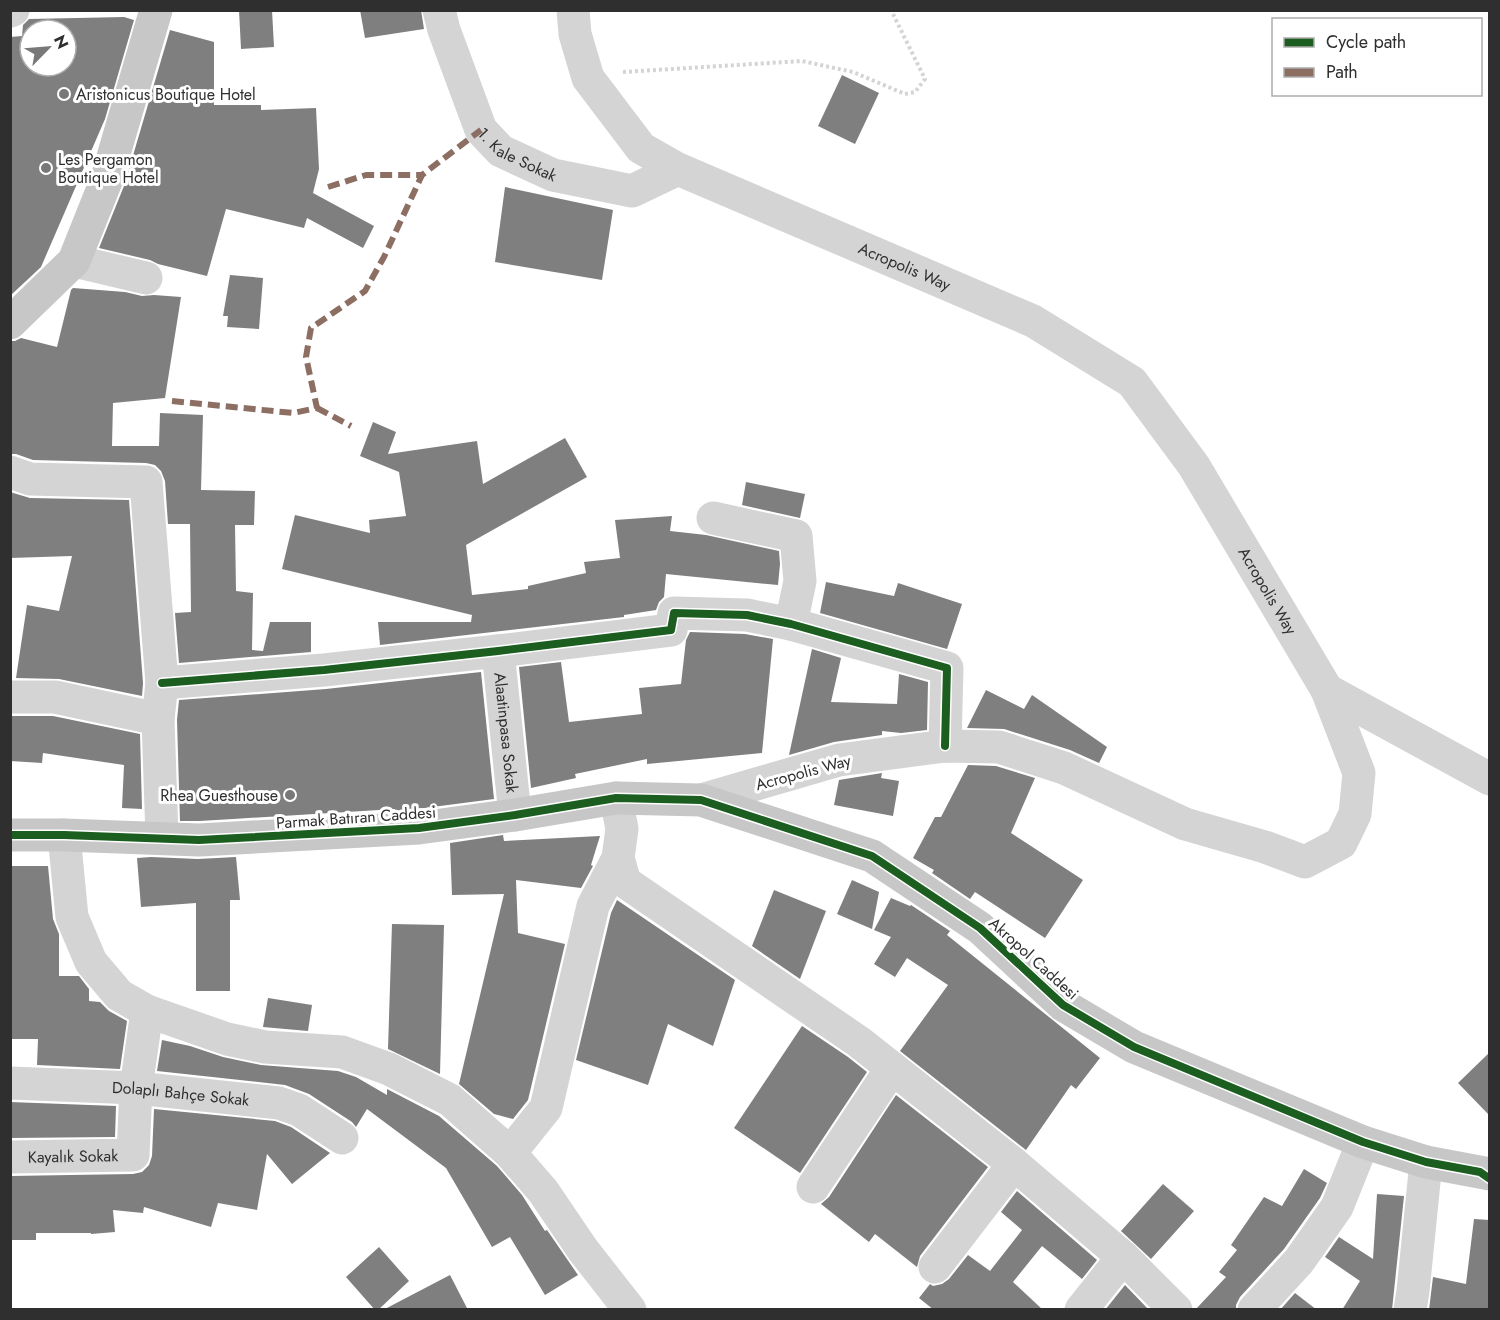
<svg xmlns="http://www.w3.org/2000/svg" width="1500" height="1320" viewBox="0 0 1500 1320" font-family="Jost,sans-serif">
<rect width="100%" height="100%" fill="#fff"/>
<g fill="#7f7f7f" fill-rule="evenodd">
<path d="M239,10H272L274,47L241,49Z"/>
<path d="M360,10H421L424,29L365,38Z"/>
<path d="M124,17L134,20L105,119L41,267L10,296V37L22,36L23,25L29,19ZM30,30H66V66H30Z"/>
<path d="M170,30L214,42V105H261V110L316,108L319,169L313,193L374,226L363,248L307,218L304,228L226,209L207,276L158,264L150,260L99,248L124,186Z"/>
<path d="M842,75L879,93L855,144L818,126Z"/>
<path d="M505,187L613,210L602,280L495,262Z"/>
<path d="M230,275L263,278L259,329L227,327L228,316H223Z"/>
<path d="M73,288L125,292L142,296L154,295L181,297L165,398L113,403L112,446H159L160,413L203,415L201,490L255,491L254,525H235L236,591L253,593L252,650L263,651L270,622H311V652L179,663L175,613L191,612L190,524H168L165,481L161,471L155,465L146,463L33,460L16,454H10V341H15L21,338L57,347L71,290Z"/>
<path d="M373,422L396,432L388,454L477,441L483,484L565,438L587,477L466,545L472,595L528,589V586L586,573L584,562L620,558L615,520L672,516L670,531L706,535L779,551L780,564L778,585L666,574L664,597L659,602L656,610L624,615V617L380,645L378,622H471L472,615L282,569L295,515L370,533L369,520L406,516L399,472L360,456Z"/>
<path d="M746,482L805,494L800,518L742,505Z"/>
<path d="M10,492L30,498L129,500L143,683L142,696L59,679L16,678L27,605L59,611L72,556L10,558Z"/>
<path d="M826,582L894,596L898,583L962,604L947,649L820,613Z"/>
<path d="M690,632L745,634L773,639L762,753L647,764V759L575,774L576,778L531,788L519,667L561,662L569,722L642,714L639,688L681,684L686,640Z"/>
<path d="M812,649L841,658L831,702L897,704L899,674L928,682L927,730L901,733L882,731V735L834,742L789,755Z"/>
<path d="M481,672L494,799L417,809L395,811V809L233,819L199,821H180L177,720L179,700L326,689Z"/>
<path d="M986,690L1024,709L1032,695L1107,747L1099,763L1070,750L1004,729L967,728Z"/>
<path d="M11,716H53L140,734L142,809L122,808L124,765L43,753L42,763L10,761Z"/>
<path d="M968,765L996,766L1035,778L1011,833L1083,880L1045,938L975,892L970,899L932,873L934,870L913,858L935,817H941Z"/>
<path d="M882,773L881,778L899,781L893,816L834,805L839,780Z"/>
<path d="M503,835L504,841L600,836L591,865L593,866L581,888L516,880L518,933L565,944L528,1100L513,1119L494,1114L459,1084L504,894L452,895L450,843Z"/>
<path d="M151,857L198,859L236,857L240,900H230V991H196V903L141,907L137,858Z"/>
<path d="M10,866H48L53,919L59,934V976H79L89,989V1001L100,1002L109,1011L127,1021L120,1069L37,1065L38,1039H10Z"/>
<path d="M852,880L879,892L872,929L837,914Z"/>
<path d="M774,890L826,911L800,979L752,946Z"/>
<path d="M891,898L910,906L911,905L950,931L947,935L1100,1058L1076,1089L1071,1085L1026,1150L900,1051L948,985L907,958L895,977L874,964L891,937L874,930Z"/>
<path d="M617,900L735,980L713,1046L668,1024L648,1085L576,1060L611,913Z"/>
<path d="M392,924L444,925L440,1074L388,1049Z"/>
<path d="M268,998L312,1005L308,1031L263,1027Z"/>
<path d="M802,1026L848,1057L867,1072L800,1173L734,1128Z"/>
<path d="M162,1040L190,1046L223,1057L261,1065L338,1071L356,1077L387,1095V1089L439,1116L497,1166L522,1195L545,1231L547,1230L578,1275L545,1295L510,1237L492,1247L446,1168L367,1109L356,1127L352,1122L309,1094L285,1085L157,1071Z"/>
<path d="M1490,1052V1116L1458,1083Z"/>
<path d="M896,1095L988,1167L920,1256L917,1267L875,1234L869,1242L821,1204L829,1197Z"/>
<path d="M10,1102L116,1106L115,1137L10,1138Z"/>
<path d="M154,1109L275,1121L291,1127L330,1153L292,1184L267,1154L257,1210L218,1203L211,1227L144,1207L143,1213L113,1210L115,1232L91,1234V1233H36V1240H10V1176L133,1174L142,1172L149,1165L152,1156Z"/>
<path d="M1304,1169L1327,1183L1320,1198L1284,1249L1240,1297L1236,1305V1310H1195L1226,1277L1219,1272L1237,1250L1231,1245L1264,1197L1282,1206Z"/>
<path d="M1163,1184L1194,1211L1151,1259L1121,1231Z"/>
<path d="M1017,1191L1097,1260L1082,1279L1042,1246L1013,1282L1043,1310H934L919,1298L930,1284L933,1286L942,1284L949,1279L968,1255L990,1271L1022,1230L1001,1212Z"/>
<path d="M1377,1194L1404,1196L1392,1310H1342L1360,1281L1325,1257L1339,1237L1373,1259Z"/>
<path d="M1474,1219L1490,1220V1310H1429L1433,1277L1466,1284Z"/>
<path d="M379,1247L409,1281L378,1310H375L346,1277Z"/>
<path d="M450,1275L468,1310H383Z"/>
<path d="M1125,1285L1149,1310H1105Z"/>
<path d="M1295,1293L1317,1310H1280Z"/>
</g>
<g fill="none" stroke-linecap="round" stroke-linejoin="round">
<path stroke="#d4d4d4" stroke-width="4" stroke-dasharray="3 3" stroke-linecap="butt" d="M623,72L802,61L853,72L905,94L915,92L925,79L891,10"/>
<g stroke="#d4d4d4" stroke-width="33">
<path id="s1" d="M439,10L444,30L481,130L501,151L553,175L632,191L678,169"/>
<path id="s2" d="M573,10L575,34L588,78L641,148L678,169L1033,321L1132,382L1194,466L1327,690L1359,773L1355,814L1341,843L1305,862L1265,847L1185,824L1064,768L999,747L945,746L839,760L701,800"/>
<path d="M10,11L13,10"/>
<path d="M74,261L146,278"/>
<path d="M10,472L30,479L146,482L162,683L158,719L55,697H10"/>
<path d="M713,518L796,536L800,581L791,624"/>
<path id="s3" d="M498,651L515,815"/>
<path d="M162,683L324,670L498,651L671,630L674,613L747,615L791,624L947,668L945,746"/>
<path d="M1327,690L1490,779"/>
<path d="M158,719L162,838"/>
<path d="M616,798L622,829L618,858L625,882L859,1042L1014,1164L1123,1257L1176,1310"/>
<path d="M64,835L72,917L91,962L119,995L147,1011L227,1039L265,1047L342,1052L389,1069L450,1100L510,1153L543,1191L583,1250L630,1310"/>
<path id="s4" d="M10,1083L136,1088L279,1103L299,1110L342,1138"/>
<path d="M510,1153L546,1108L593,906L618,858"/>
<path id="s5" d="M10,1157L133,1155L136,1088L147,1011"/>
<path d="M813,1187L892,1068"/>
<path d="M935,1267L1014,1164"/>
<path d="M1081,1310L1123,1257"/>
<path d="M1254,1310L1299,1261L1337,1207L1363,1142"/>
<path d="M1410,1310L1413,1291L1426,1162"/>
</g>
<g stroke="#c7c7c7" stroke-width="33">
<path d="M10,323L74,261L106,181L156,10"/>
<path d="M10,835H64L199,840L419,828L515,815L616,798L701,800L872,856L980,928L1063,1005L1134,1047L1363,1142L1426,1162L1490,1174"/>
</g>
<g stroke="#8d6e63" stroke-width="6" stroke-dasharray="12 6" stroke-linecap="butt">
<path d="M328,187L366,175H422"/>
<path d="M172,401L293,413L317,408L306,357L311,328L365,291L384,257L422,175L481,130"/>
<path d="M317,408L351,426"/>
</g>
<g stroke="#fff" stroke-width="11">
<g id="cycleway">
<path d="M162,683L324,670L498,651L671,630L674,613L747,615L791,624L947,668L945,746"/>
<path d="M10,835H64L199,840L419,828L515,815L616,798L701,800L872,856L980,928L1063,1005L1134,1047L1363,1142L1426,1162L1480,1172L1490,1179"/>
</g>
</g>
<use href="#cycleway" stroke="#1b5e20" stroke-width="8"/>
</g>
<g fill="#787878" stroke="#fff" stroke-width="2">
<circle cx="64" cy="94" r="6"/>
<circle cx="46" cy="168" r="6"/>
<circle cx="290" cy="795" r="6"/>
</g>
<g text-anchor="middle" stroke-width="6" stroke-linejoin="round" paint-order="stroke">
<g font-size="16" fill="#2f2f2f" stroke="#fff" text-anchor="start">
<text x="76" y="100">Aristonicus Boutique Hotel</text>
<text x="58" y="165">Les Pergamon<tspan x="58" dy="18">Boutique Hotel</tspan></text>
<text x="278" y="801" text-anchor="end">Rhea Guesthouse</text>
</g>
<g font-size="16" fill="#2f2f2f" stroke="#fff">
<text dy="6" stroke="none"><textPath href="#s1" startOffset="172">1. Kale Sokak</textPath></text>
<text dy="6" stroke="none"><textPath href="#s2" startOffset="447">Acropolis Way</textPath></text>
<text dy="6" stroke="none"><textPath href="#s2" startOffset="952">Acropolis Way</textPath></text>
<text dy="6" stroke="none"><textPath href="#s3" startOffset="82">Alaatinpasa Sokak</textPath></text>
<text transform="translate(803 772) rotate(-15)" y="6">Acropolis Way</text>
<text transform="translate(356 817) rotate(-4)" y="6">Parmak Batıran Caddesi</text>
<text transform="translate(1034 958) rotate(42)" y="6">Akropol Caddesi</text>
<text dy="6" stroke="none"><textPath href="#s4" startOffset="171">Dolaplı Bahçe Sokak</textPath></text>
<text dy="6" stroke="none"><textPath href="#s5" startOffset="63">Kayalık Sokak</textPath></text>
</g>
</g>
<rect width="1500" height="1320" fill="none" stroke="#2f2f2f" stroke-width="24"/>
<rect x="1272" y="18" width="210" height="78" fill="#ffffff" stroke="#acacac" stroke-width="1.5"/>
<rect x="1284" y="38" width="30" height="9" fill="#1b5e20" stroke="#acacac" stroke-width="1.5"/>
<text x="1326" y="48" font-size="18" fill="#2f2f2f">Cycle path</text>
<rect x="1284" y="68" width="30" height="9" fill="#8d6e63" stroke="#acacac" stroke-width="1.5"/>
<text x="1326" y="78" font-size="18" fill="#2f2f2f">Path</text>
<g transform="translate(48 48) rotate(65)"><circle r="28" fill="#ffffff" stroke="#acacac" stroke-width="1.5"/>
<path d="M0-4.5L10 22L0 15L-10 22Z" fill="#787878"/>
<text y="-9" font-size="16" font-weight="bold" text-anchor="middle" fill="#2f2f2f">N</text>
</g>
</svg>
